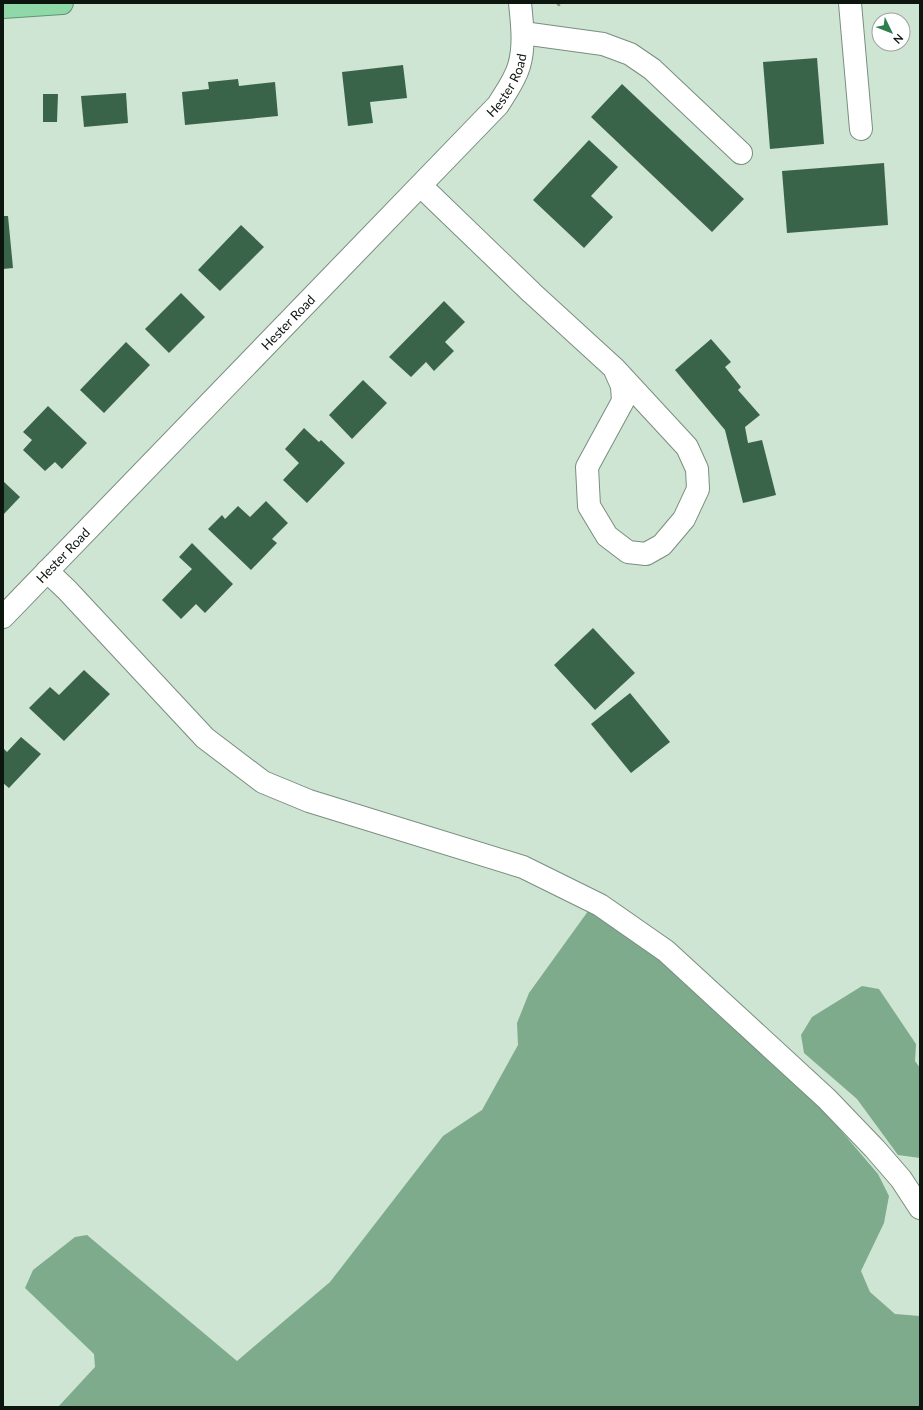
<svg xmlns="http://www.w3.org/2000/svg" width="923" height="1410" viewBox="0 0 923 1410" font-family="Lato,sans-serif">
<rect width="100%" height="100%" fill="#cee5d4"/>
<g fill="#7fab8d">
<path d="M591,907L657,954L826,1113L878,1174L889,1196L884,1223L861,1271L870,1292L895,1314L920,1316V1407H58L95,1367L94,1354L25,1288L33,1270L75,1237L87,1235L237,1361L330,1282L443,1136L482,1110L518,1045L517,1023L529,993Z"/>
<path d="M862,986L879,989L916,1044L915,1061L920,1068V1158L898,1155L857,1099L804,1053L801,1035L812,1017Z"/>
</g>
<g fill="#3a6449">
<path d="M817,58L824,144L770,149L763,62Z"/>
<path d="M403,65L407,98L370,102L373,123L348,126L342,72Z"/>
<path d="M238,79L239,86L275,82L278,116L185,125L182,92L209,89L208,82Z"/>
<path d="M622,84L744,199L712,232L591,117Z"/>
<path d="M126,93L128,123L84,127L81,96Z"/>
<path d="M43,94H58L57,122H43Z"/>
<path d="M589,140L618,167L591,196L613,217L584,248L533,200Z"/>
<path d="M884,163L888,225L787,233L782,171Z"/>
<path d="M3,216H8L13,268L3,269Z"/>
<path d="M241,225L264,247L220,291L198,270Z"/>
<path d="M181,293L205,317L169,353L145,329Z"/>
<path d="M444,301L465,322L445,342L454,351L434,371L426,362L411,377L389,357Z"/>
<path d="M711,339L731,362L725,367L741,387L738,390L760,415L745,427L748,443L762,440L776,495L743,503L725,430L675,370Z"/>
<path d="M126,342L150,365L104,413L80,390Z"/>
<path d="M363,380L387,403L352,439L329,415Z"/>
<path d="M48,406L87,443L62,469L55,462L45,471L23,450L32,440L23,432Z"/>
<path d="M304,428L319,442L321,440L345,463L307,503L283,480L299,463L285,449Z"/>
<path d="M3,481L20,497L3,515Z"/>
<path d="M266,501L288,523L272,539L277,543L251,570L208,529L222,515L225,519L238,506L250,517Z"/>
<path d="M192,543L233,584L205,613L196,604L181,619L162,600L192,569L179,557Z"/>
<path d="M593,628L635,673L595,710L554,665Z"/>
<path d="M84,670L110,694L64,741L29,708L50,687L59,695Z"/>
<path d="M630,693L670,742L631,773L591,724Z"/>
<path d="M21,737L41,754L9,788L3,783V748L7,752Z"/>
</g>
<g fill="none" stroke-linecap="round" stroke-linejoin="round">
<g stroke="#788e7e" stroke-width="24">
<g id="minor">
<path d="M850,3L861,129"/>
<path d="M523,33L603,44L630,54L652,69L741,153"/>
<path d="M421,186L532,293L614,368L622,386L623,401L587,467L589,506L607,536L628,552L646,554L662,545L684,519L698,489L697,469L687,447L614,368"/>
<path d="M47,571L67,590L205,738L263,782L309,801L523,867L600,905L666,951L827,1099L875,1149L901,1179L920,1208"/>
<path id="s1" d="M3,617L498,105C506,92 515,80 519,66C525,46 522,23 520,3"/>
</g>
</g>
<g stroke="#619472" stroke-width="24">
<path id="highway" d="M3,7L62,3"/>
</g>
<path stroke="#8a9c8f" stroke-width="2.5" stroke-dasharray="4 2" stroke-linecap="butt" d="M557,3L559,5L562,3"/>
<use href="#minor" stroke="#fff" stroke-width="22"/>
<use href="#highway" stroke="#8ed9a7" stroke-width="22"/>
</g>
<g text-anchor="middle" stroke-width="4" stroke-linejoin="round" paint-order="stroke">
<g font-size="13" fill="#0d150f" stroke="#fff">
<text dy="5" stroke="none"><textPath href="#s1" startOffset="734">Hester Road</textPath></text>
<text dy="5" stroke="none"><textPath href="#s1" startOffset="410">Hester Road</textPath></text>
<text dy="5" stroke="none"><textPath href="#s1" startOffset="86">Hester Road</textPath></text>
</g>
</g>
<rect width="923" height="1410" fill="none" stroke="#0d150f" stroke-width="8"/>
<g transform="translate(891 32) rotate(133)"><circle r="19" fill="#ffffff" stroke="#9ea19f"/>
<path d="M0-3L7 15L0 10L-7 15Z" fill="#2e7e4f"/>
<text y="-6" font-size="11" font-weight="bold" text-anchor="middle" fill="#0d150f">N</text>
</g>
</svg>
